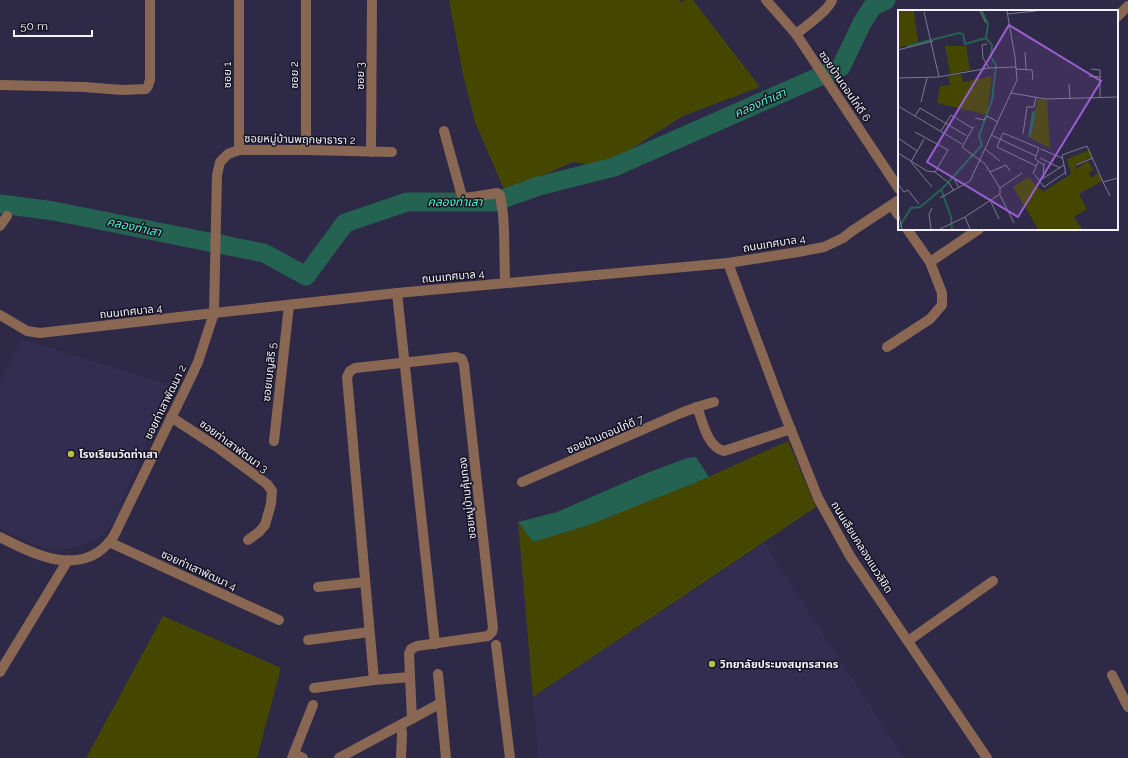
<svg xmlns="http://www.w3.org/2000/svg" width="1128" height="758" viewBox="0 0 1128 758" font-family="Raleway,'Noto Sans Thai',sans-serif">
<rect width="100%" height="100%" fill="#2e2947"/>
<g fill="#342d52">
<path d="M22,339L170,385L113,523L104,534L90,543L69,549L55,550L34,545L0,528V383Z"/>
<path d="M764,543L904,758H538L533,697Z"/>
</g>
<g fill="#454701">
<path d="M449,0H679L681,2L685,0H693L760,87L683,116L623,154L591,165L573,162L505,192L475,122L463,75Z"/>
<path d="M788,441L816,507L533,697L518,522L533,542L704,479Z"/>
<path d="M163,616L281,668L257,758H86Z"/>
</g>
<path fill="#246251" d="M696,457L709,477L589,525L533,542L518,522L557,512L642,475L687,458Z"/>
<g fill="none" stroke-linecap="round" stroke-linejoin="round">
<path stroke="#246251" stroke-width="19" d="M0,204L54,211L264,253L306,276L345,223L407,202H494L539,186L614,167L841,67L862,23L873,6L886,0"/>
<g stroke="#896753" stroke-width="10">
<path d="M239,0V150"/>
<path d="M306,0V150"/>
<path d="M766,0L796,34L899,189"/>
<path d="M796,34C805,27 829,10 832,0"/>
<path d="M0,85L84,87L122,90L146,89L148,86L150,80V0"/>
<path d="M444,131L461,193L463,197L466,198L497,193L500,195L503,214L504,230L505,283"/>
<path d="M371,152L372,0"/>
<path d="M892,206L899,216"/>
<path d="M0,226L7,216"/>
<path d="M930,262L979,229"/>
<path d="M397,293L435,644"/>
<path d="M0,315L27,331L40,333L214,313L217,175L220,162L228,154L239,150H306L392,152"/>
<path d="M887,347L930,319L942,305V293L930,262L907,229"/>
<path d="M697,407L714,402"/>
<path d="M171,417L217,447L267,484L272,491L271,504L265,525L259,532L248,540"/>
<path d="M274,441L289,305"/>
<path d="M522,482L681,413L697,407C703,422 707,447 724,451L791,429"/>
<path d="M109,542L279,620"/>
<path d="M318,587L365,582"/>
<path d="M308,640L369,632"/>
<path d="M908,641L993,581"/>
<path d="M496,645L510,758"/>
<path d="M0,672L68,560"/>
<path d="M438,674L446,758"/>
<path d="M1112,675L1128,707"/>
<path d="M374,680L347,377L350,371L355,368L456,357L462,359L464,365L493,628L492,632L488,636L417,646L411,649L409,654L412,719"/>
<path d="M314,688L374,680L410,677"/>
<path d="M401,725L402,734L401,758"/>
<path d="M294,753L303,758"/>
<path d="M292,758L313,705"/>
<path d="M339,758L441,703"/>
</g>
<g stroke="#896753" stroke-width="10">
<path d="M1117,17L1128,6"/>
<path d="M728,263L781,405L818,498L850,556L987,758"/>
<path d="M0,537C34,555 81,578 111,540C115,535 118,527 121,521L191,377L198,362L214,313L397,293L728,263L798,252L824,247L843,238L852,231L899,200"/>
</g>
</g>
<g fill="#bbc045" stroke="#161422" stroke-width="1.5">
<circle cx="71" cy="454" r="4"/>
<circle cx="712" cy="664" r="4"/>
</g>
<g text-anchor="middle" stroke-width="3" stroke-linejoin="round" paint-order="stroke">
<g font-size="11" fill="#f4f2ff" stroke="#161422">
<text transform="translate(227 75) rotate(-90)" y="4">ซอย 1</text>
<text transform="translate(294 75) rotate(-90)" y="4">ซอย 2</text>
<text transform="translate(360 76) rotate(-90)" y="4">ซอย 3</text>
<text transform="translate(845 86) rotate(56)" y="4">ซอยบ้านดอนไก่ดี 6</text>
<text transform="translate(300 139) rotate(1)" y="4">ซอยหมู่บ้านพฤกษาธารา 2</text>
<text transform="translate(774 243) rotate(-9)" y="4">ถนนเทศบาล 4</text>
<text transform="translate(453 276) rotate(-5)" y="4">ถนนเทศบาล 4</text>
<text transform="translate(131 311) rotate(-6)" y="4">ถนนเทศบาล 4</text>
<text transform="translate(269 372) rotate(-84)" y="4">ซอยเบญสิริ 5</text>
<text transform="translate(165 402) rotate(-64)" y="4">ซอยท่าเสาพัฒนา 2</text>
<text transform="translate(605 434) rotate(-23)" y="4">ซอยบ้านดอนไก่ดี 7</text>
<text transform="translate(234 446) rotate(36)" y="4">ซอยท่าเสาพัฒนา 3</text>
<text transform="translate(467 498) rotate(-97)" y="4">ซอยหมู่บ้านคุ้มทอง</text>
<text transform="translate(862 547) rotate(58)" y="4">ถนนเลียบคลองแนวลิขิต</text>
<text transform="translate(199 570) rotate(25)" y="4">ซอยท่าเสาพัฒนา 4</text>
</g>
<g font-size="11" font-weight="bold" fill="#f4f2ff" stroke="#161422" text-anchor="start">
<text x="79" y="458">โรงเรียนวัดท่าเสา</text>
<text x="720" y="668">วิทยาลัยประมงสมุทรสาคร</text>
</g>
<g font-size="12" font-style="italic" fill="#51f4c9" stroke="#161422">
<text transform="translate(760 103) rotate(-24)" y="4">คลองท่าเสา</text>
<text x="455" y="206">คลองท่าเสา</text>
<text transform="translate(134 227) rotate(12)" y="4">คลองท่าเสา</text>
</g>
</g>
<g transform="translate(898 10)">
<rect width="220" height="220" fill="#2e2947"/>
<path d="M0,1H16L20,32L0,38ZM47,36H68L72,60L52,64ZM63,64L65,72L94,66L89,105L39,93L42,76L52,75L50,66ZM139,89L149,90L152,138L130,127H133L135,119ZM191,140L194,147L177,155L178,159L190,151L195,160L191,163L193,168L200,163L204,171L181,184L189,199L176,207L184,219H140L115,177L130,167L145,182L173,164L169,149Z" fill="#454701"/>
<path d="M138,101L133,127H130L134,102Z" fill="#246251"/>
<path fill="none" stroke="#246251" stroke-width="2" d="M9,36L61,23L65,24L67,34L88,28M43,179L53,207L54,219M0,219L13,198L22,197L45,178L84,135L81,126L94,90L98,55L93,47L94,35L88,28L90,14L84,1"/>
<path fill="none" stroke="#7d7991" stroke-width="1" d="M82,1L88,13M26,2L41,67M109,4L138,1M89,34L84,35L85,48L91,58M0,40L35,31M127,42L128,59M118,59L134,60L135,70M193,59L202,60V87M191,66L203,67M0,68L40,67L91,58L118,57M171,74L172,89M113,83L148,89L220,87M23,92L29,68M0,96L64,134M17,106L22,98L69,126M77,108L86,110L89,106L100,112M43,121L53,105L74,118M17,122L50,140L37,162M125,124L129,97H136L138,87M93,125L138,146M0,128L19,141M26,129L13,152L34,177M87,139L102,151M143,139L164,148M0,143L29,161L37,162L51,173L56,181M142,148L162,158M178,155L195,148M138,156L99,137L105,123L141,138L137,149L146,155M92,162L108,155L112,161M135,164L140,152M137,165L146,177L168,162M168,165L164,145L189,136L205,172L220,168M55,167L61,178M145,168L146,153M141,171L166,155M205,172L212,186M0,174L6,182L10,180L21,194M102,178L124,163M102,185L116,213M42,188L72,171L119,70L117,47L109,1M93,192L101,209M0,201L4,219M67,207L72,219M33,219L31,204L34,198M42,219L67,207L102,184V178L87,154L64,137L76,116"/>
<path fill="#995ecf" fill-opacity="0.15" stroke="#995ecf" stroke-width="2" d="M111,15L203,71L120,207L29,152Z"/>
<rect width="220" height="220" fill="none" stroke="#f4f2ff" stroke-width="2"/>
</g>
<path d="M14 30v6h78v-6" fill="none" stroke="#f4f2ff" stroke-width="2"/>
<text x="20" y="30" font-size="12" fill="#f4f2ff" stroke="#161422" stroke-width="3" paint-order="stroke">50 m</text>
</svg>
